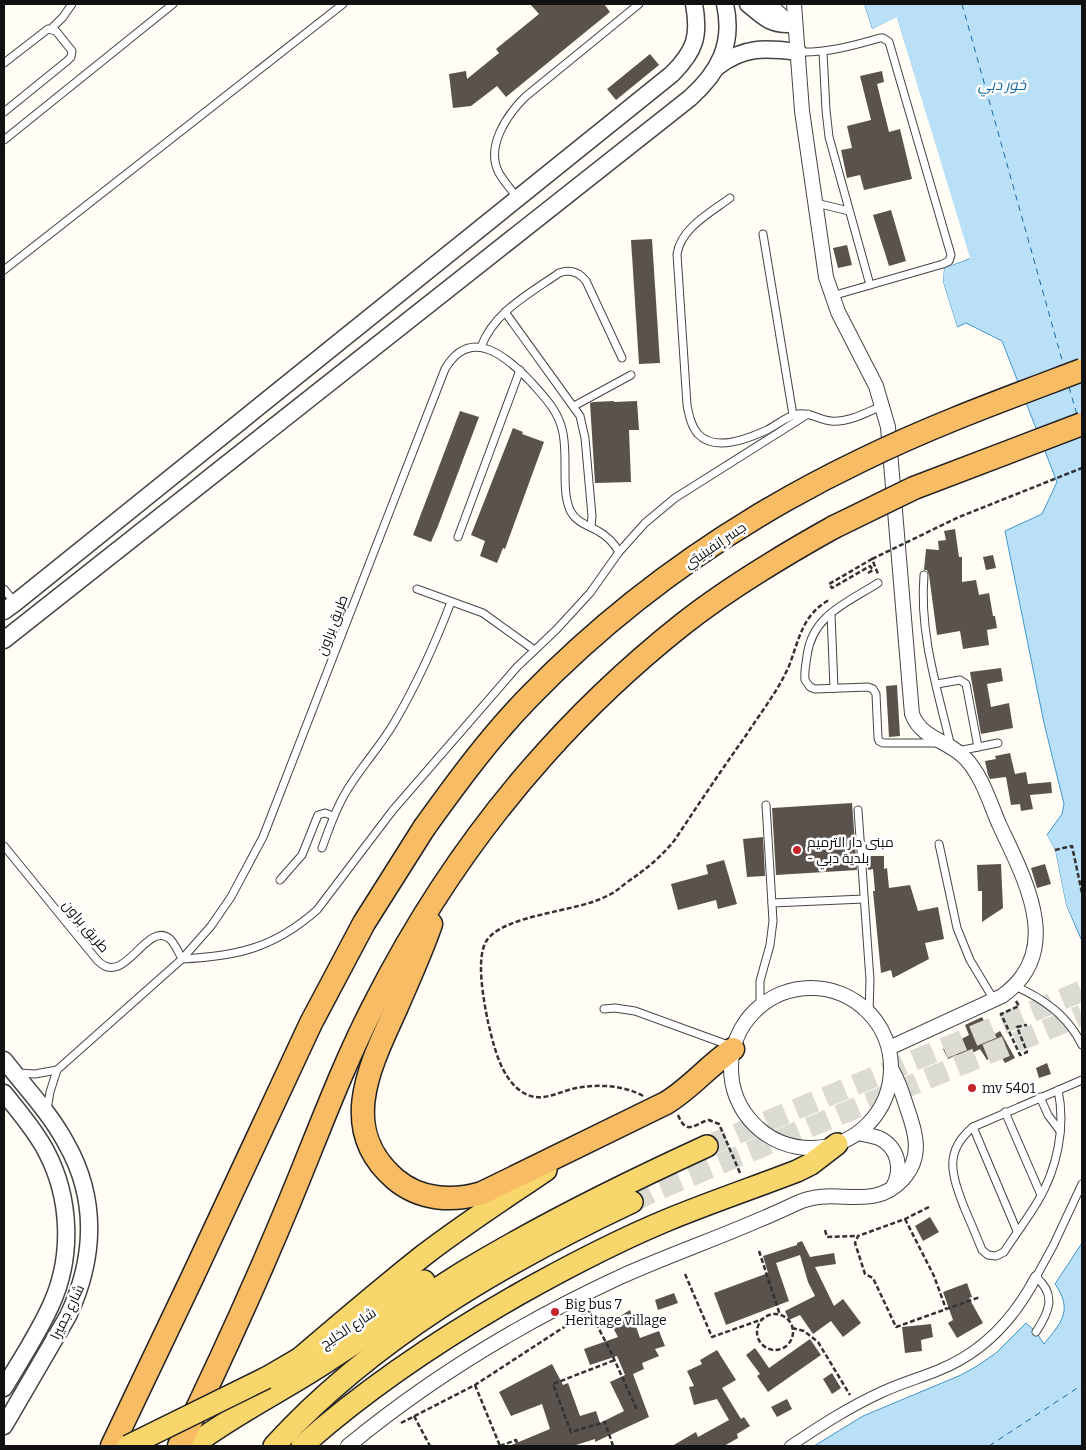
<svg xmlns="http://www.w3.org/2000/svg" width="1086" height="1450" viewBox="0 0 1086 1450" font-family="Bitter,Cairo,serif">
<rect width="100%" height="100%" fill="#fffdf5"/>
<g fill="#b9e0f7" stroke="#3f96cf">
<path d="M864,4H1082V941L1066,905L1055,850L1047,835L1062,814L1064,804L1044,723L1005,531L1042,514L1057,482L1002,341L966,323L957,327L943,282L944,268L969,259L897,18L872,29Z"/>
<path d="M1082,1243V1446H814L863,1416L961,1375L977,1366L996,1353L1026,1323L1036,1332L1044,1344C1062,1322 1073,1310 1055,1284Z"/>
</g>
<g fill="#fffdf5">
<path d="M862,4H864L872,29L897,17L970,258L944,268L943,282L957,327L955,328L940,283L942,267L943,265L966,257L896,21L871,31Z"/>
<path d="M1047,835L1055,850L1066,905L1082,944L1080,943L1064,906L1052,851L1045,836Z"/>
</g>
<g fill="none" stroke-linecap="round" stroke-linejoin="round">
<g stroke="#1768a6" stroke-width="1" stroke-dasharray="6 5" stroke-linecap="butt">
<path d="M962,4L1064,367"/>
<path d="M1069,387L1077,415"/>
<path d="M989,1446L1082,1385"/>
</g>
</g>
<g fill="#5a524d">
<path d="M530,4H604L610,12L506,97L497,86L471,106L453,108L449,74L466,71L467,79L499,53L496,49L539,14Z"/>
<path d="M650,54L659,65L616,100L607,89Z"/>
<path d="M882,71L884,82L877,84L889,132L900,129L912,179L864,190L860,175L847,178L841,150L852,148L847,126L871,120L860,76Z"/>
<path d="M891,210L906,261L889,266L873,215Z"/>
<path d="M652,239L660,363L639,364L631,240Z"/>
<path d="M847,245L852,265L838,268L833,248Z"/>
<path d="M614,401V402L637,401L639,430H629L631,482L595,483L590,403L593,402Z"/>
<path d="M460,411L479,417L438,526L431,542L413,535Z"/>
<path d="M513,428L523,432L522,434L544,442L505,549L503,548L497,563L480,556L485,541L471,535Z"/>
<path d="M955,529L959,557H962V582L976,580L979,595L989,593L993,616H995L997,628L987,630L989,645L963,649L960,631L937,635L929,575L927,570H924L926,549L939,550L938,541L946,540L944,531Z"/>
<path d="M993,555L996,568L986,570L983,557Z"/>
<path d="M1001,668L1003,681L987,684L991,707L1009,703L1013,728L981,734L970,672Z"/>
<path d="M897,685L900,736L889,737L886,686Z"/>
<path d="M1010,753L1015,774L1026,772L1028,784L1051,782L1052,793L1030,795L1033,809L1021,811L1020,804L1011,805L1006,777L990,779L988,775L985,761L996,759L995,756Z"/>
<path d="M852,803L857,870L776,875L772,808Z"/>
<path d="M763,837L765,876L747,877L743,839Z"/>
<path d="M867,856H884V869L887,868L889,888L910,885L918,911L938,907L944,939L925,943L929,959L893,978L891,970L881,973L873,891H875L873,869L868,870Z"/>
<path d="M724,860L737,904L718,909L716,900L678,910L671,884L708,874L706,865Z"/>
<path d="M1001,864L1003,908L982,922V891H978L977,865Z"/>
<path d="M1045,864L1051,884L1037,888L1031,868Z"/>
<path d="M982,1017L992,1036L1000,1031L1015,1058L1005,1063L999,1053L987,1060L980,1049L959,1060L956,1055L948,1059L943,1049L969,1035L965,1025Z"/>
<path d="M1047,1063L1051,1074L1039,1078L1036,1068Z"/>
<path d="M930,1217L939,1232L923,1241L915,1226Z"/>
<path d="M802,1241L810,1257L834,1253L836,1264L815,1267L834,1306L843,1299L861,1323L843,1337L831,1321L813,1334L800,1315L789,1320L785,1311L815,1296L808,1282L800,1255L776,1263L789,1301L726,1325L714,1293L768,1273L763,1256L797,1245V1243Z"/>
<path d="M967,1283L972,1297L969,1298L983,1323L957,1338L948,1323L953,1320L943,1292Z"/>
<path d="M674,1293L678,1303L658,1310L655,1300Z"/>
<path d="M630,1310L640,1338L659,1331L665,1346L655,1349L659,1356L642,1363L644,1369L633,1374L649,1417L595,1442V1439L573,1446H509L550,1429L542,1404L511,1416L499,1392L552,1364L563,1385L568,1383L580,1416L596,1411L600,1423L624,1411L610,1382L625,1375L617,1356L590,1365L584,1349L618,1337L610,1322Z"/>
<path d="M931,1324L933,1337L921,1340L922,1351L905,1353L902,1327Z"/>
<path d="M810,1339L821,1355L768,1392L757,1376L760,1374L746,1355L755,1348L769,1368Z"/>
<path d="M717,1350L736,1380L722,1388L741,1419L744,1417L750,1426L737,1434L738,1438L724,1446H672L696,1432L698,1437L729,1420L717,1399L694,1405L689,1387L694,1386L687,1371L702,1364L700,1360Z"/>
<path d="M832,1373L841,1388L832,1394L823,1379Z"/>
<path d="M787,1399L792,1409L777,1417L771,1407Z"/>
</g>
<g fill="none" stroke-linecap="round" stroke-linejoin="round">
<g stroke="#dbdad3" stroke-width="21" stroke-dasharray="21 11" stroke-linecap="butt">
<path d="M707,1146L1082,991"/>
<path d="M632,1202L659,1189L1082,1015"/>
</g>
<g stroke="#444" stroke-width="9">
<g id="service">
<path d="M51,29L63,17L72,4"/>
<path d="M798,52C827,53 852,46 880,38H883L889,42L951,255L949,261L943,264L832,296"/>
<path d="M823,52L826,110L829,137L870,285"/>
<path d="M4,63L48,29L56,31L72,51L71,57L67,61L4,112"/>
<path d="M4,140L173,4"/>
<path d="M517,198C512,190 504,182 499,173C485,147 507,115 525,97L639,4"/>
<path d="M730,198C710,213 681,228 677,254L687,405C689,415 691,426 698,434C715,452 747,439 767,430C777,425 787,416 798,414C810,412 819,420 831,421C848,423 867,412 882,406"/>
<path d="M816,203L849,211"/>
<path d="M763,234L793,415"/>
<path d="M4,270L343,4"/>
<path d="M505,312L580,416L585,438L592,516L591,527"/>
<path d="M481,347C494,312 529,294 559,273C570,269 579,272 586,281L622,358"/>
<path d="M574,406L631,375"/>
<path d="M458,537L520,370"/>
<path d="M924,575C919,634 938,691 951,747"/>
<path d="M878,583C847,603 812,615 807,656C806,664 804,672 805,680L810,687L815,689L868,687L873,689L876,694L878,738L879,741L883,743H939"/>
<path d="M4,589L15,603"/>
<path d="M417,589L483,613L533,649"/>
<path d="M831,614L834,688"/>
<path d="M937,684L960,680L966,684L978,747"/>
<path d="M958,751L998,743"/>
<path d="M858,810L870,980L869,1013"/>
<path d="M939,844L957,928L970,960L994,1000"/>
<path d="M4,846L97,960C125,990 146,919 170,939C175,944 179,953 182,959C238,956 274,948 317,910L393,810L517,667L556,630L590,593L619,552L645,523L675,498L808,414"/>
<path d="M322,848C329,829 335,810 346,792C360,768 380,747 394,723C417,684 435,644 451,602"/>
<path d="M280,880L302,855L318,815L325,813L333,816"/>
<path d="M772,903L864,899"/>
<path d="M1015,986C1044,999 1068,1016 1082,1045"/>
<path d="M760,1007V981L770,945L773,921L766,805"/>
<path d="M604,1009L615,1008L635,1011L731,1046"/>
<path d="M18,1073L35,1074L57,1070"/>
<path d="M1058,1090C1066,1127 1057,1169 1038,1201C1028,1218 1015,1235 1004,1252L996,1256L988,1255L982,1250C976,1235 970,1221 964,1207C952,1175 943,1152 973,1127L1082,1080"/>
<path d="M1040,1097L1048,1115L1060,1131"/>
<path d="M47,1109L50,1092L57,1070L182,959L211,926L231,897L263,837L445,369C471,325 507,357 531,382C544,397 557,409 562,429C569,453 560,492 571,512C577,523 588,525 598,531C607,536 614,543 619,552"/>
<path d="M1005,1112L1041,1195"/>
<path d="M973,1127L1017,1231"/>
<path d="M1036,1332C1049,1312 1057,1295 1036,1277L1053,1246L1082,1184"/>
</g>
</g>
<g stroke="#444" stroke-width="12">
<path id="pedestrian" d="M790,1446C820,1426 849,1407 882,1392C901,1383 920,1378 939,1370C984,1352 1014,1319 1036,1277"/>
</g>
<g stroke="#444" stroke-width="16">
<g id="minor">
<path d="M769,4L794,27"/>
<path d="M794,4L802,111L826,277L838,312L876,386L888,427L912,714C922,740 949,740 966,759C982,776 990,803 999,824C1024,878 1066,951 1002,996L889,1048"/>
<circle cx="811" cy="1068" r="80"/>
<path d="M859,1133C866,1135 873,1136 879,1138C898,1147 903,1169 893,1187"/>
<path d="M348,1446C430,1378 523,1322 620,1277C678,1251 739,1231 797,1203C835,1185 872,1213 903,1179C923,1157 916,1133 907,1108C903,1095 899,1082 892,1070"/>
</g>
</g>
<g stroke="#444" stroke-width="19">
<g id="tertiary">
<path d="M748,4C763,16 770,25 790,24"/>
<path d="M717,67C744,46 766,48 798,52"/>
<path d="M4,611L15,603L672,74C695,51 700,36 694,4"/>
<path d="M4,640L690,98C719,72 734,44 725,4"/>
<path d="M4,1060C25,1087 50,1113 66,1143C98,1199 95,1259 68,1316L4,1426"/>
<path d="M4,1093C19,1112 35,1130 46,1151C71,1198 73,1257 51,1305C38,1334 20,1361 4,1388"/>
</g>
</g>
<g stroke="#222" stroke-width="24">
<g id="primary">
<path d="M368,1314L424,1281"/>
<path d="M298,1360C340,1324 381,1289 424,1255C463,1225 505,1198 546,1170"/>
<path d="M266,1378L309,1353"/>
<path d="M192,1446C234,1414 282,1391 326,1362C373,1332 418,1300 465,1271C543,1224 624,1184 707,1146"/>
<path d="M274,1446C372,1339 501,1264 632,1202"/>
<path d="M302,1446C368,1387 442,1338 519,1294C567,1267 615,1242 665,1221C708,1203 753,1188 797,1171L811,1164L837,1144"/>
</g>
</g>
<g stroke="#222" stroke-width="25">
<g id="trunk">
<path d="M431,924C421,953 408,981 396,1009C370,1066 337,1129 395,1179C420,1200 452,1202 482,1193L666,1103C691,1088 709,1065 733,1049"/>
<path d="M112,1446L193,1276L311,1023L364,923L424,828"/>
<path d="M179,1446C218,1366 255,1285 289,1203C317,1136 341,1069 374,1005C449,857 553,727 683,624C730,587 782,556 834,527"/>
</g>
</g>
<g stroke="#333" stroke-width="2.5" stroke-dasharray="5 2.5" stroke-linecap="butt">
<path d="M868,573L873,570L870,566L832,588L829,584L872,559L878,574"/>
<path d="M1055,850L1072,846L1082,893"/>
<path d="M1016,1001L1019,1006L1001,1014L1020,1055L1027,1052L1017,1027L1027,1025"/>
<path d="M643,1096C623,1085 599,1084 576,1088C557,1092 541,1104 522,1092C500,1077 494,1046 488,1022C484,1002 475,957 487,940C506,914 577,912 607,896C614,893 620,888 626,883C646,869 658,860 674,841C698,805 722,769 747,734C761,712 778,691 789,666C799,640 802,615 829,600"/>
<path d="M678,1115C687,1137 695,1123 709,1120L719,1124L740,1173"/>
<path d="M929,1207L905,1219L858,1236L855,1243L865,1274L873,1278L896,1327L980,1297"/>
<path d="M905,1219L934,1276L946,1309"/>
<path d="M825,1230L827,1237L858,1236"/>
<path d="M759,1251L780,1315"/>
<path d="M685,1274L712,1337L763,1319"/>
<path d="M589,1310L610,1350L637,1410"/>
<circle cx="775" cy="1332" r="18"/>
<path d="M792,1328L804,1331L818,1342L850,1395"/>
<path d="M475,1385L500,1446"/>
<path d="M414,1416L430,1446"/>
<path d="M401,1423L475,1385L604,1301"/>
<path d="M500,1446L516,1440L518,1446"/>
<path d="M613,1446L605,1422L571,1432L553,1384L615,1360"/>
</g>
<use href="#service" stroke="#fff" stroke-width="7"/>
<use href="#pedestrian" stroke="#fff" stroke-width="10"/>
<use href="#minor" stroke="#fff" stroke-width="14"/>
<use href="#tertiary" stroke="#fff" stroke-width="16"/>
<use href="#primary" stroke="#f9d66b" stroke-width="21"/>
<use href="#trunk" stroke="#f7bc64" stroke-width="22"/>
<g stroke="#222" stroke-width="24" stroke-linecap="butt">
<path id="primary-bridge" d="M128,1446L266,1378"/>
</g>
<g stroke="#222" stroke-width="25" stroke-linecap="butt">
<g id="trunk-bridge">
<path d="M834,527L914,488L1082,424"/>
<path d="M424,828C457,782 490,737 529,697C624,599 739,519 862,460C933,425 1008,398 1082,370"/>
</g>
</g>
<path stroke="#333" stroke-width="2.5" stroke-dasharray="5 2.5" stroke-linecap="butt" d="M872,559L959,517L1082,468"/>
<use href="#primary-bridge" stroke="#f9d66b" stroke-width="21"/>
<use href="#trunk-bridge" stroke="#f7bc64" stroke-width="22"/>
</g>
<g fill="#c4262e" stroke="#fff" stroke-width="2">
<circle cx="797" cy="850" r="5"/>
<circle cx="972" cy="1088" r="5"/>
<circle cx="555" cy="1312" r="5"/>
</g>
<g text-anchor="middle" stroke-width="5" stroke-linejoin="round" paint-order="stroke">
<g font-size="14" fill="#111" stroke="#fff">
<text transform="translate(715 545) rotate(-34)" y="5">جسر إنفينيتي</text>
<text transform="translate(332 625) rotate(-69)" y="5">طريق براون</text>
<text transform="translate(86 926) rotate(50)" y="5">طريق براون</text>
<text transform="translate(67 1312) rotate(-64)" y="5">شارع جميرا</text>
<text transform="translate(348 1328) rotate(-33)" y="5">شارع الخليج</text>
</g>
<g font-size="14" fill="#111" stroke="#fff" text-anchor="start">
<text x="807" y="847">مبنى دار الترميم<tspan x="807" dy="16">- بلدية دبي</tspan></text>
<text x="982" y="1093">mv 5401</text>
<text x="565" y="1309">Big bus 7<tspan x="565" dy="16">Heritage village</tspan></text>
</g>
<g font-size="15" font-style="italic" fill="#1768a6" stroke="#fff">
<text x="1002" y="90">خور دبي</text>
</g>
</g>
<rect width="1086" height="1450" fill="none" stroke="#111111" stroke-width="10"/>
</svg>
